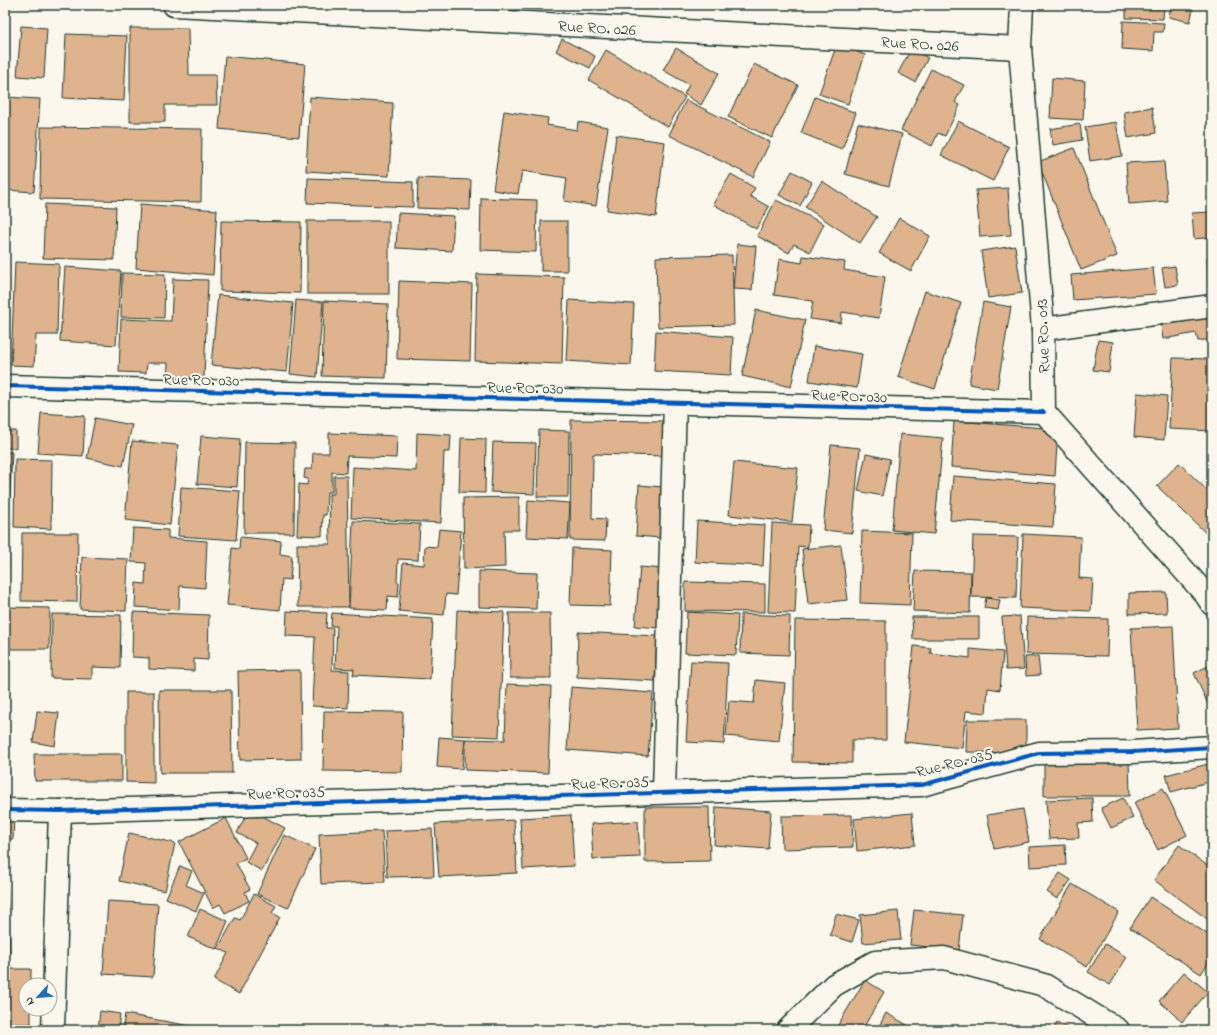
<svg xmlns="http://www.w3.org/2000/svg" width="1217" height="1035" viewBox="0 0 1217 1035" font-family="'Indie Flower',sans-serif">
<rect width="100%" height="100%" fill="#fbf7ec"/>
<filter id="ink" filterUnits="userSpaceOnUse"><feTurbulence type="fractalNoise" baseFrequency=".025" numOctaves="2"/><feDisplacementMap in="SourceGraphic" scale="8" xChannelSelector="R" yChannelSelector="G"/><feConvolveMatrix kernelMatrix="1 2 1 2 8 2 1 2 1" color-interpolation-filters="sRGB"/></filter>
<g filter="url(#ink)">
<g fill="#deb38e" stroke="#1f3d34">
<path d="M1126,5H1164L1163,19L1126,18Z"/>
<path d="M1171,5H1194L1190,22L1169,17Z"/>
<path d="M1123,21L1164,23L1163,32H1154L1153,51L1122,49Z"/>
<path d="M21,26L47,28L44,78L17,76Z"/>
<path d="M130,28H188L189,75H216L217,105H165V122H130Z"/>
<path d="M66,34L127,36L124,101L63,98Z"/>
<path d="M562,39L595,56L590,68L556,51Z"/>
<path d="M837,44L865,55L848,104L819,94Z"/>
<path d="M676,48L719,73L701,105L684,94L689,85L663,70Z"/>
<path d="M911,49L928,58L915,82L898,73Z"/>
<path d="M606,50L685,97L668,127L589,80Z"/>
<path d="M225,56L305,64L299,137L219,129Z"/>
<path d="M754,64L798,85L772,138L728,117Z"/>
<path d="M931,69L964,85L955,102L960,105L945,136L938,133L932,146L901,130Z"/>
<path d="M1052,78L1085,81L1083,120L1050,118Z"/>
<path d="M5,97L40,99L34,192L5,190Z"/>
<path d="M310,97L393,103L389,176L306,171Z"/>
<path d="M815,97L856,113L842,149L801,133Z"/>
<path d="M686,100L770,142L753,177L669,135Z"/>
<path d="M1152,107L1156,133L1128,138L1124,112Z"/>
<path d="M504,111L548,118L547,125L577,130L578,122L608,127L596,206L564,201L567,178L522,171L518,194L493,190Z"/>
<path d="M958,121L1009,147L993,181L941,155Z"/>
<path d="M1116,122L1122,156L1090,161L1085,127Z"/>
<path d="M858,123L902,134L889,186L845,174Z"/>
<path d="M1080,124L1082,140L1053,145L1050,129Z"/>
<path d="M41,127L202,129L201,202L40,199Z"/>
<path d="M616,135L665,142L656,217L607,210Z"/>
<path d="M1074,148L1117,256L1081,270L1038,162Z"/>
<path d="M1164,161L1167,201L1129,204L1126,163Z"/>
<path d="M792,171L812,182L800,206L779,195Z"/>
<path d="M731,174L755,188L750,196L769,207L756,229L713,204Z"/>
<path d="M308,178L413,182V207L307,203Z"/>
<path d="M418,178L471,180L470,210L417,208Z"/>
<path d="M822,181L877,217L860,243L805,207Z"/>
<path d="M1008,188L1011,235L980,237L976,190Z"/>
<path d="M481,198L537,200L536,252L480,250Z"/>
<path d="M776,200L824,224L810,252L794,244L789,253L757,236Z"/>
<path d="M45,204L116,207L114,260L43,258Z"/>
<path d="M140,204L217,210L213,275L136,268Z"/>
<path d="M1212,212V237L1194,239L1192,213Z"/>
<path d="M398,213L454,216L452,251L396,248Z"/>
<path d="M899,218L930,236L911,271L879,253Z"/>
<path d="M221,221L301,222L300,293L220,291Z"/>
<rect x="307" y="221" width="82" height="73"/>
<rect x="541" y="221" width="26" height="50"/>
<path d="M737,244L756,246L752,290L733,289Z"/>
<path d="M1015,246L1022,293L988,298L981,251Z"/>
<path d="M732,255L734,325L658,327L656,257Z"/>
<path d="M803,256L845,262L844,270L885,277L879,318L842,312L841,323L810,319L813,301L774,295L779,259L802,263Z"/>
<path d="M1207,257H1212V286H1208Z"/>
<path d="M15,262L59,264L57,335H36L34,366L11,365Z"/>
<path d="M1175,266L1178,285L1165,287L1162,268Z"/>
<path d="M65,267L121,271L116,345L60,341Z"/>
<path d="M1153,268L1156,294L1073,300L1071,275Z"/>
<path d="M122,273L165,274L164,318L121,317Z"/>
<path d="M477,274L564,277L562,364L475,361Z"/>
<path d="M173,279L208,280L204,378H187V382L167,381L168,363H147L146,373L119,372L121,319L171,321Z"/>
<path d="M399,281L472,284L470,361L397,359Z"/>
<path d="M925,291L961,303L935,389L898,377Z"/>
<path d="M218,295L293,303L287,372L211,365Z"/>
<path d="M296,300L323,302L317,377L290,374Z"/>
<path d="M569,300L634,304L631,365L566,361Z"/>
<path d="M324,301L388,304L386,378L322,376Z"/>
<path d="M983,302L1011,307L997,389L969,384Z"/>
<path d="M756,310L805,320L791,387L742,376Z"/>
<path d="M1212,316V339L1198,341L1196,333L1163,339L1161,325Z"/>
<path d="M656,331L733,337L731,375L654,371Z"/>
<path d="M1098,340L1113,342L1109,372L1093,370Z"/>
<path d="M814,346L862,354L857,388L809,381Z"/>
<path d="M1173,358L1212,359V431L1169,429Z"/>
<path d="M1137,393L1167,396L1164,440L1134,437Z"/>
<path d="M41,413L85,416L83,456L38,453Z"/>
<path d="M95,418L132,425L123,466L87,458Z"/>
<path d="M571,420L665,421V456L593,454L592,518L606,519L605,541L570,540Z"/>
<path d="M954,421L1058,429L1055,476L951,467Z"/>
<path d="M539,430L569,431L568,497H537Z"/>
<rect x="5" y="431" width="11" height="17"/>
<path d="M329,433L397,436L396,458L347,456L346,473L332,472V492H327L326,515H323L322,536L297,535L299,484L307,485L308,479L304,478L305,469H312L313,453H329Z"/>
<path d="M417,433L451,435L450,452H444L441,523L351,518L353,467L416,471Z"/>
<path d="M900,434L943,438L934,534L892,530Z"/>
<path d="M201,436L240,439L237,487L197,484Z"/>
<path d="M461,438L486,439L485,493L459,492Z"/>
<path d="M132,441L178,445L170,525L125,520Z"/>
<path d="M245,442L295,443L294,533H244Z"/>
<path d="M493,442L536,443L534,494L491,492Z"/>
<path d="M831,445L860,448L852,533L823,530Z"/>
<path d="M5,452H12L8,537H5Z"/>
<path d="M866,454L890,459L882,496L858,491Z"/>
<path d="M15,459L52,460L51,529L14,527Z"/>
<path d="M734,462L798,468L792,522L729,515Z"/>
<path d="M1179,463L1212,495V534L1210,537L1157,486Z"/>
<path d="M334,476H347L349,607H298L297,544H330L329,494H334Z"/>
<path d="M953,476L1056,484L1053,527L950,520Z"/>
<path d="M639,485L664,487L662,538L636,536Z"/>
<path d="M181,487L240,491L236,540L178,536Z"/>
<path d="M519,497V530H504L505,567L464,569L463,498Z"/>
<path d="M528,500L570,503L568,539L526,537Z"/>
<path d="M353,521L420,524L418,560L398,559L397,582H399L398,597L388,596L387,610L349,608Z"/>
<path d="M697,521L765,525L763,566L695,562Z"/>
<path d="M772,523L809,525L808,547L798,546L795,613L768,612Z"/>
<path d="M133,528L168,530V538L207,541L205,588L180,586L179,610L135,607L136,583L145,584L146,563L131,562Z"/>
<path d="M439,529L461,531L456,595L446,594L444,615L399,611L403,563L424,565L425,546L437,547Z"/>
<path d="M862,531L912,533L910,605L860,603Z"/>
<path d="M22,533H78L77,602L21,601Z"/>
<path d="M1023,534L1081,537L1079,578L1093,579L1091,611L1020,608Z"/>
<path d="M973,536L1018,537L1016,598L971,597Z"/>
<path d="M240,537L281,541L280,554L292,556L290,580L282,579L280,610L227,605L232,548L239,549Z"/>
<path d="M5,545H9L7,604H5Z"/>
<path d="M841,545L848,600L808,604L802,549Z"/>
<path d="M572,548L612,550L610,606L570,605Z"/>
<path d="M82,557L128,559L126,611L80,609Z"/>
<path d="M640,567L663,569L659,628L635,626Z"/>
<path d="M479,571L537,573L536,609L479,607Z"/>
<path d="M915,571L971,572L970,613L913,611Z"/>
<path d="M685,582L765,584V612L685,611Z"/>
<path d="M1166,592L1167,613L1129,614V593Z"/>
<path d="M986,598L1000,600L998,610L984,608Z"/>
<path d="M7,607L50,608L49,649H7Z"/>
<path d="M457,610L504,612L499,737L452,735Z"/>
<path d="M287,611L327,613L326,628H333L332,670L349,671L348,708L312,706L315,637L286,636Z"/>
<path d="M133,612L209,615L208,660L194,659V671L149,669V658L132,657Z"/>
<path d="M687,612L738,615L736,655L685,653Z"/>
<path d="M332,613L433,619L430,679L353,675L354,669L335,668L337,626H331Z"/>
<path d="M509,613H550L551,678H510Z"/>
<path d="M52,614L121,615L120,668L92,667V679L51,678Z"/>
<path d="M741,614L790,616L789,655L740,653Z"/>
<path d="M1020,616L1024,669L1006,670L1002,617Z"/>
<path d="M912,617H979V639H913Z"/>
<path d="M1027,617L1108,619L1107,656L1026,654Z"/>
<path d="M795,620L886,621V740H852V763L793,762Z"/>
<path d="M1173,626L1178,728L1137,730L1131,628Z"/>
<path d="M578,632L657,636L655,681L577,677Z"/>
<path d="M914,646L931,648L930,653L970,658V649L1003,652L1000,690L988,688L986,713L966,711L962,748L904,742Z"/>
<path d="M1038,656L1040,675L1026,676L1025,657Z"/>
<path d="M691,661L728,663L724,744L686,742Z"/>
<path d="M1212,664V713L1194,673Z"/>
<path d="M300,670L301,759L240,760L238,671Z"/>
<path d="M756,680L785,683L779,741L726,736L729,701L754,703Z"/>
<path d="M507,684L551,686L548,773L465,770V739L505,740Z"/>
<path d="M571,687L653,693L648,756L567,750Z"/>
<path d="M159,690H231L232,773H160Z"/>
<path d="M126,692H154V783L126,782Z"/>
<path d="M37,711L59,713L55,746L33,742Z"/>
<path d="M324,711L403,712L402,772L323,771Z"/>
<path d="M967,720H1026V753L966,752Z"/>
<path d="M439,737L465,739L462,769L437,767Z"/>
<path d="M34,754H122V781H35Z"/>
<path d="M1044,758H1129L1130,796H1044Z"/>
<path d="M1212,763V781L1171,792L1166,775Z"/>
<path d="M1163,788L1187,835L1158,850L1134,803Z"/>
<path d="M1092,798L1093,822L1078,823L1079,838L1049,839L1046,800Z"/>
<path d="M1123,798L1133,818L1111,828L1101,808Z"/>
<path d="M645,807H709L710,861L645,862Z"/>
<path d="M716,807L771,811L768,849L714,845Z"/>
<path d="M249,809L285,828L262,871L246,862L256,843L237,833Z"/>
<path d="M1023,809L1029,842L994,849L987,815Z"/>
<path d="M912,813L915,845L857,851L854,819Z"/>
<path d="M571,815L574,866L523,869L520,818Z"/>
<path d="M852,815L853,847L782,849L781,816Z"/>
<path d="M5,817H14L13,839H5Z"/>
<path d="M226,818L246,858L236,863L250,889L245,892L249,901L225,913L220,904L213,908L179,842Z"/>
<path d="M514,820L517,873L439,877L435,824Z"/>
<path d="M638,821L640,857L593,859L591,824Z"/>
<path d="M432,829L434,876L387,877L385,831Z"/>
<path d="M382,831L385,882L321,884L319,834Z"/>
<path d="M129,833L175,843L165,891L119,881Z"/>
<path d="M284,835L315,849L288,908L257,894Z"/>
<path d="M1065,845L1066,865L1030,867L1029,847Z"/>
<path d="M1179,845L1212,869V918L1210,921L1154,880Z"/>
<path d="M180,866L192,871L186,885L204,893L196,911L166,898Z"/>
<path d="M1060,873L1071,880L1057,899L1047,892Z"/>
<path d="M1072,884L1119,912L1087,967L1040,939Z"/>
<path d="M5,888H7L10,955L5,956Z"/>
<path d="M254,894L276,906L272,913L280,917L239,994L214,980L228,953L218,948L235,918L240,920Z"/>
<path d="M1150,897L1212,937V957L1201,974L1130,928Z"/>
<path d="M108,901L158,904L153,977L103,974Z"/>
<path d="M200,909L228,921L216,949L188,937Z"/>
<path d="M914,910L963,915L959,950L910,945Z"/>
<path d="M898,911L901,940L863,943L860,915Z"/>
<path d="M836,914L859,920L852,942L830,935Z"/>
<path d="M1105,944L1127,957L1110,985L1088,972Z"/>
<path d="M5,969H31V985H26V1009H31V1024H5Z"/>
<path d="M1184,972L1208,992L1182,1022L1159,1001Z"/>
<path d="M865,980L884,992L862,1030H835Z"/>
<path d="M100,1011L120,1014L118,1030H98Z"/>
<path d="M886,1013L916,1030H877Z"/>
<path d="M125,1014L207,1029V1030H122Z"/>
<path d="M1057,1022L1071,1030H1053Z"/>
</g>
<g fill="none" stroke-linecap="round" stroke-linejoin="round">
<g stroke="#1f3d34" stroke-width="25">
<g id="minor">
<path d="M174,5L1020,48"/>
<path d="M1022,5L1020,48L1043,329L1044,412L1206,595L1212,604"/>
<path d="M1043,329L1212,306"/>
<path d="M5,386L1044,412"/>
<path d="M664,792L675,402"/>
<path d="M5,810L60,811L922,785L1039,753L1132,752L1212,747"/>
<path d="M53,1030L60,811"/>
<path d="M788,1030L834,985L875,962L944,958L1044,985L1118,1030"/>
</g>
</g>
<use href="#minor" stroke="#fbf7ec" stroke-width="22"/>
<g stroke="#fbf7ec" stroke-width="6">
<g id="cycleway">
<path d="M5,386L1044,412"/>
<path d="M5,810L60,811L922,785L1039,753L1132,752L1212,747"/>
</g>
</g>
<use href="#cycleway" stroke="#0057b8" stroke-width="4"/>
</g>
</g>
<g text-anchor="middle" stroke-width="4" stroke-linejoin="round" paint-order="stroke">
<g font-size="16" fill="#1f3d34" stroke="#fbf7ec">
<text transform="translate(597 27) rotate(3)" y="6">Rue RO. 026</text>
<text transform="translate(920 43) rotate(3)" y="6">Rue RO. 026</text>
<text transform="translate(1042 336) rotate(-92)" y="6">Rue RO. 013</text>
<text transform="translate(201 379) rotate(1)" y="6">Rue RO. 030</text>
<text transform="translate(525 387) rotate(1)" y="6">Rue RO. 030</text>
<text transform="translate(849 395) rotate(2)" y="6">Rue RO. 030</text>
<text transform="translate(954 762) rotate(-14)" y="6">Rue RO. 035</text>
<text transform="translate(610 782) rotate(-2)" y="6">Rue RO. 035</text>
<text transform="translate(286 792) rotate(-2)" y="6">Rue RO. 035</text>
</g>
</g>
<rect width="1217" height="1035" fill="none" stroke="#fbf7ec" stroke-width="20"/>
<rect x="10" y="10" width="1197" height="1015" fill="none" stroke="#1f3d34" stroke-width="1.5" filter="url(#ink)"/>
<g transform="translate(38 997) rotate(243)"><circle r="19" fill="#fbf7ec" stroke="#a3ada2"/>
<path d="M0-3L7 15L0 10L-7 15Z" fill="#1f6fb2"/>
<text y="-6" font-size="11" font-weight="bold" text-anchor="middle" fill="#1f3d34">N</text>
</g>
</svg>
